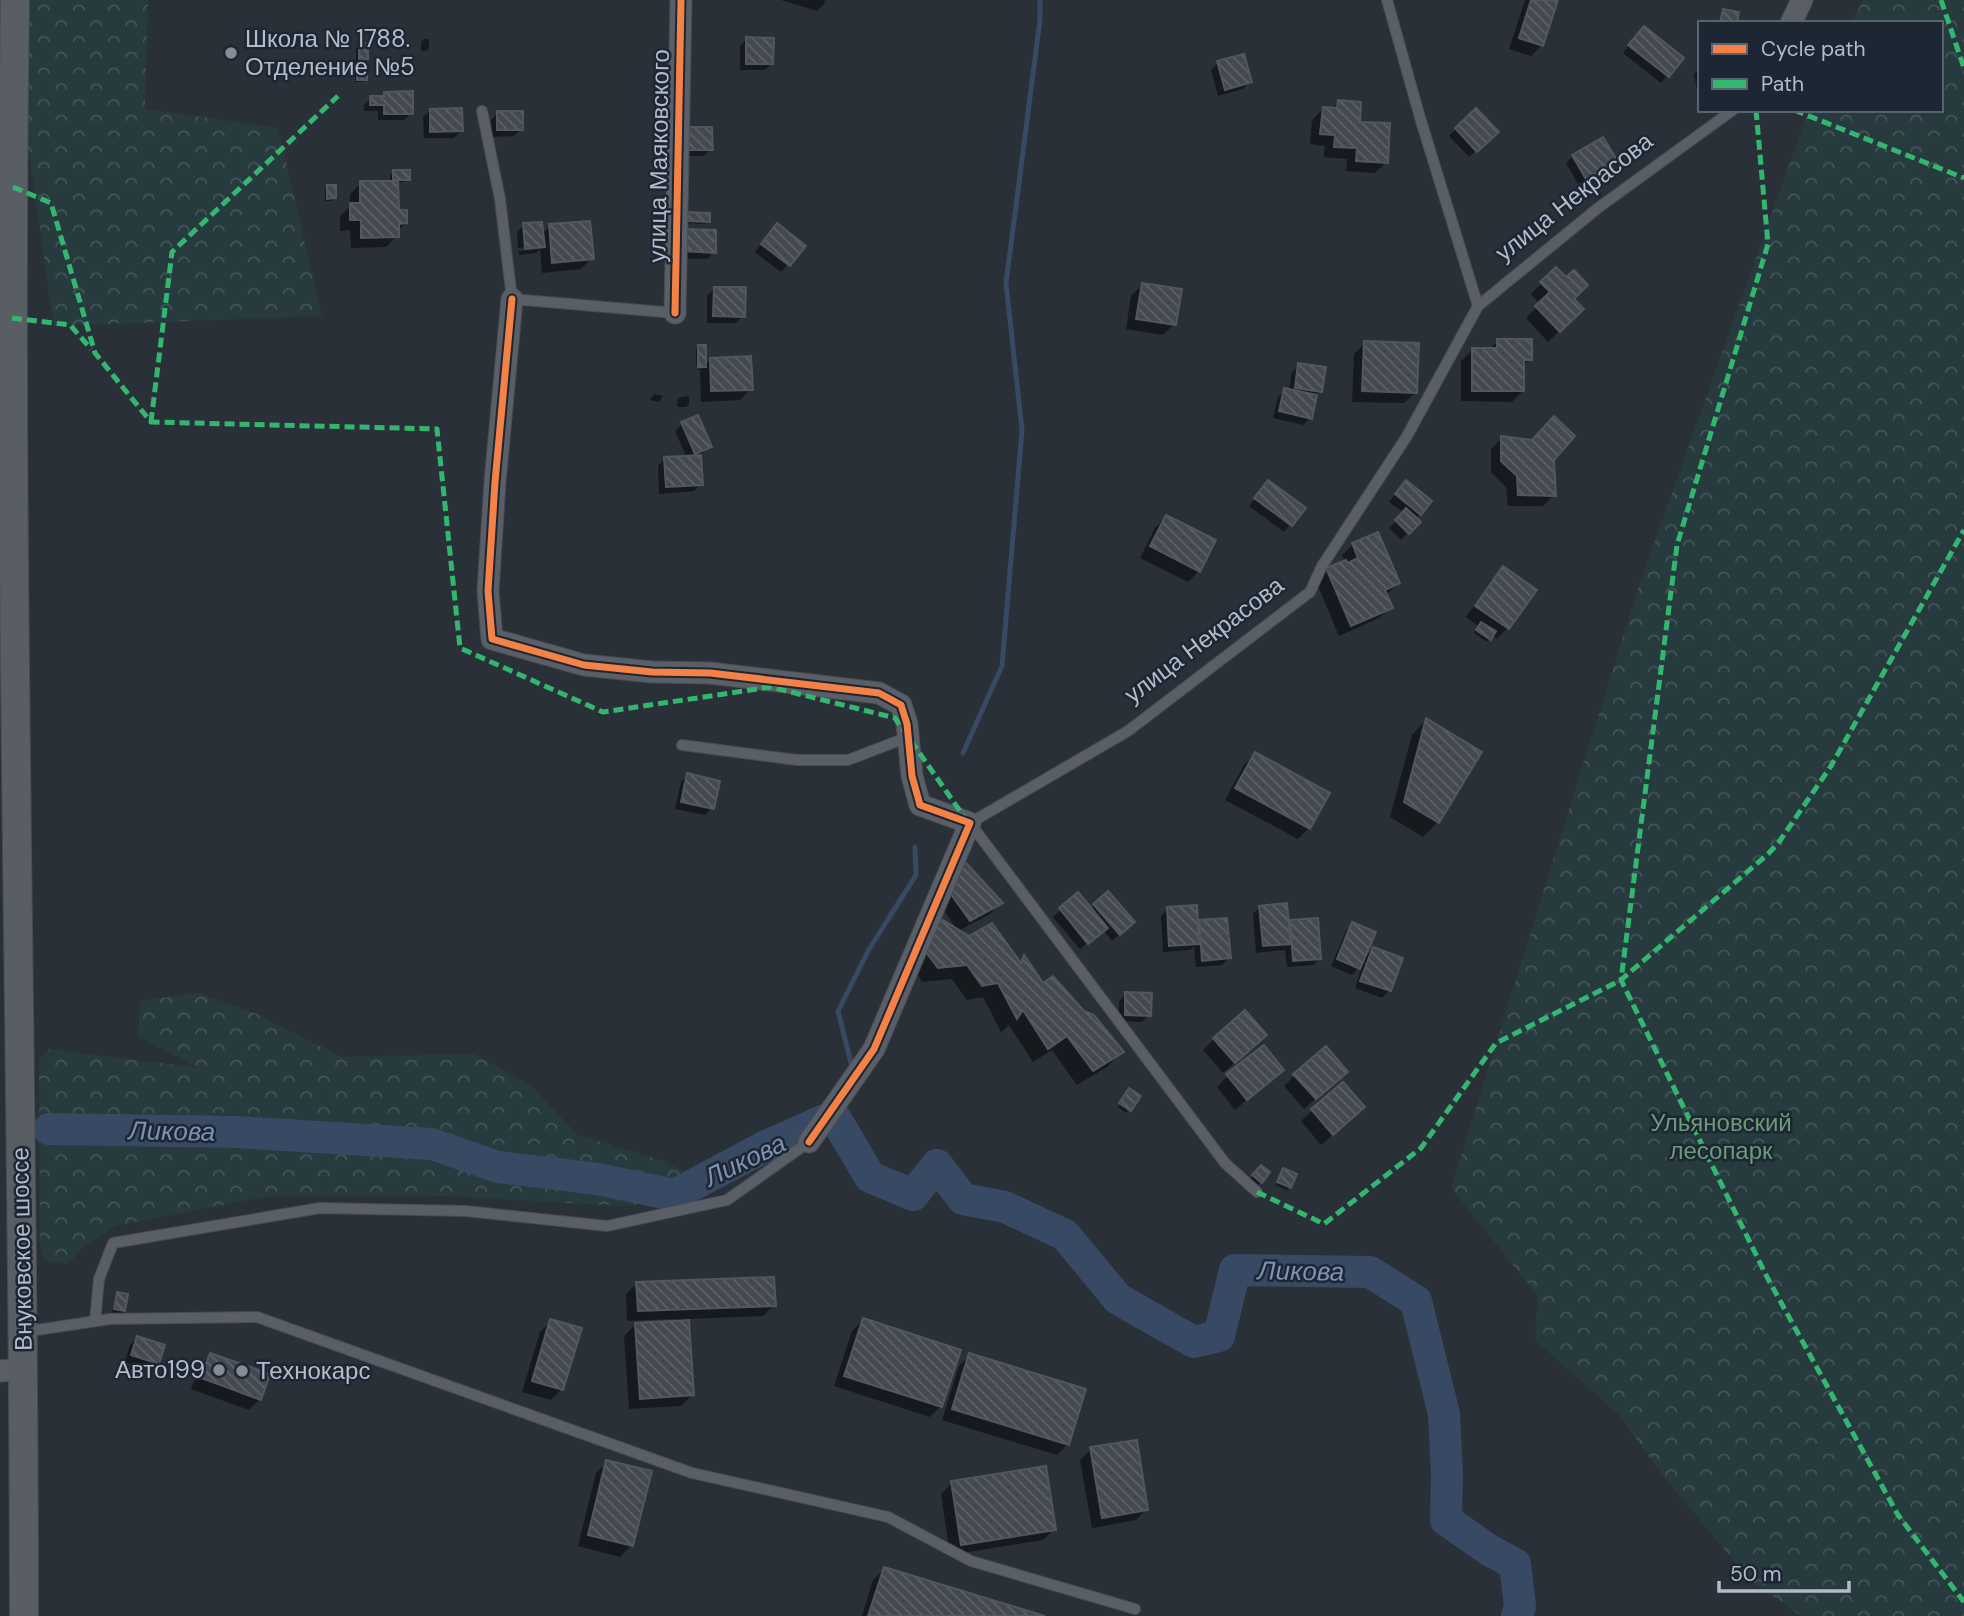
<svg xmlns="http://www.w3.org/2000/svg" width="1964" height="1616" viewBox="0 0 1964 1616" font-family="'DM Sans',sans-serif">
<defs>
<pattern id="forest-crowns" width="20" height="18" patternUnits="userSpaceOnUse" patternTransform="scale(1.75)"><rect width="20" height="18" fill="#273a3e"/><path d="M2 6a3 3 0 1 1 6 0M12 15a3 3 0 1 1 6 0" fill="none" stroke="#445559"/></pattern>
<pattern id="building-back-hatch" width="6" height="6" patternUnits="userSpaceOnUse" patternTransform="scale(1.75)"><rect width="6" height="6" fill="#444950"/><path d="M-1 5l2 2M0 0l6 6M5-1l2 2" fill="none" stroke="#5d6168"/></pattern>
</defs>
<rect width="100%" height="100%" fill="#2a3038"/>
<g fill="url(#forest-crowns)">
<path d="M28,0H148L145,109L278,128L322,316L54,326L23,112Z"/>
<path d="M1863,0H1964V1616H1801L1750,1580L1667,1481L1618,1414L1535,1340L1538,1296L1451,1188L1640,582L1805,121L1810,110H1941V23H1852Z"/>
<path d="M199,993L257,1014L341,1057L474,1054L531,1086L578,1135L667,1162L716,1192L625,1206L445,1196L263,1197L116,1226L84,1247L68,1264L45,1261L40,1247L39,1060L48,1049L200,1068L138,1037L140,1001Z"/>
</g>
<g fill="#0007">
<path d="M781,0H825L824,4L817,11Z"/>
<path d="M1525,0H1556L1542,45L1531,56L1509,49Z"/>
<path d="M1637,35L1682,58L1661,83L1623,53Z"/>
<path d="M424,39H429V48L426,51H421V42Z"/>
<path d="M747,39L772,63L765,70H740V46Z"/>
<path d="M359,45L366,58L363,61H356V48Z"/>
<path d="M1218,63L1250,82L1243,89L1218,96L1211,70Z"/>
<path d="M358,68L365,79L362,82H355V71Z"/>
<path d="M1700,68V100L1699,101L1694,74Z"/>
<path d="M385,94L411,113L404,120H378V111H364V105L371,98H380Z"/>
<path d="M1339,102L1358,124L1386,162L1375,173L1346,171L1347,159L1324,157L1325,146L1310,144L1312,120L1323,109L1331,110Z"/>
<path d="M431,110L461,131L454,138H424L423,117Z"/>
<path d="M1476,110L1496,132L1469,157L1449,136Z"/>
<path d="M498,113L521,129L514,136L491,137V120Z"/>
<path d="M680,136L711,149L704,156H681Z"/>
<path d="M1573,156L1615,160L1608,167L1578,184L1566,163Z"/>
<path d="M393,172L408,179L405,182H397V212L406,223L397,231V236L386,247L351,248L350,230L340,231V216L350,206V194L361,183H390V175Z"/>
<path d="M328,187L334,198L331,201H325V190Z"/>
<path d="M685,217L708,221L705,224L684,223Z"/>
<path d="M524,225L542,234L550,226L592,258L581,269L542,273L540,249L536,253L519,255V251L538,249V246L518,248L517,232Z"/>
<path d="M770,233L803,246L781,272L755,252Z"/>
<path d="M676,237L714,252L707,259L675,258Z"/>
<path d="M1556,269L1572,299L1582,309L1548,342L1526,318L1540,304L1531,294Z"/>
<path d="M1142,285L1174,324L1163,335L1126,329L1131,296Z"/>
<path d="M714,289L743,316L736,323H707V296Z"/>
<path d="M1498,341L1530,359L1523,366V391L1512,402L1461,401V361L1473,349H1489Z"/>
<path d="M1365,343L1416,392L1404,403L1352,402L1354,354Z"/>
<path d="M699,346L704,365H696V349Z"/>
<path d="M711,359L751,389L740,400L701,402L700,370L695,369H701Z"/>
<path d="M1299,365L1321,391L1315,396L1310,418L1303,425L1273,418L1278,397L1285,390H1289L1292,372Z"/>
<path d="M654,394L663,396L659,402L650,400Z"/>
<path d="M689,396V404L686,407H678L677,400L680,397Z"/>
<path d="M682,424L710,447L700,455L701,484L694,491L659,494L658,466L665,459L687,458L675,431Z"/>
<path d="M1502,438L1552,459L1554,495L1543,506H1508L1506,487L1491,472V449Z"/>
<path d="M1262,489L1304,508L1284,532L1249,506Z"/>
<path d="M1399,489L1420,513L1415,519L1419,522L1401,540L1389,528L1404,513L1389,502Z"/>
<path d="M1166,517L1199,571L1188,582L1140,558L1155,528Z"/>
<path d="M1353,544L1398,583L1387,594L1390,607L1379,618L1339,636L1316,581L1327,570L1345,562L1342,555Z"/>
<path d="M1504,568L1534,590L1507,628L1497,639L1492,636L1487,642L1474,633L1478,626L1466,617L1493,579Z"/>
<path d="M1426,720L1480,752L1438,822L1423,837L1390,817L1412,735Z"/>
<path d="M1255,754L1309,828L1298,839L1225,800L1244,765Z"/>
<path d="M688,775L712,808L705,815L675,809L681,782Z"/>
<path d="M942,881L1000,903L990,914L958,931L931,892Z"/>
<path d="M1107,894L1125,929L1112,941L1103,930L1080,949L1053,917L1078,895L1090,909Z"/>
<path d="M1260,907L1287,922L1316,920L1320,958L1313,965L1287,967L1285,950L1256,953L1253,914Z"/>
<path d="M1168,909L1196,922L1225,919L1229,958L1222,965L1196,967L1194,947L1190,950L1163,952L1161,916Z"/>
<path d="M1353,924L1362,959L1373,949L1401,959L1389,990L1382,998L1355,988L1363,963L1352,975L1331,966L1346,931Z"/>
<path d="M917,940L1019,963L1024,958L1043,985L1121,1052L1107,1067L1077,1085L1052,1050L1033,1062L1009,1025L1001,1032L983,997L967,1000L952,979L923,982L902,955Z"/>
<path d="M1126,994L1149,1015L1142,1022L1119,1021V1001Z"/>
<path d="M1214,1039L1254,1046L1223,1073L1203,1050Z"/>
<path d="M1281,1070L1235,1110L1217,1087L1228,1076Z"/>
<path d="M1295,1075L1334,1082L1304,1109L1284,1086Z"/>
<path d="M1343,1084L1352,1118L1321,1145L1301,1121Z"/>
<path d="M1127,1094L1138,1097L1126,1113L1118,1107Z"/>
<path d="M1261,1167L1268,1173L1258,1185L1250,1179Z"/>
<path d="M1284,1170L1290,1187L1287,1190L1275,1185Z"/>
<path d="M637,1283L774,1305L763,1316L688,1319L692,1395L681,1406L629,1409L624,1336L635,1325L674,1323V1319L627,1321L626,1294Z"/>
<path d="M118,1294L124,1310L121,1313L112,1312L115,1297Z"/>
<path d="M863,1320L941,1406L930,1417L834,1386L852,1331Z"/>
<path d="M551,1321L562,1389L551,1400L522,1392L540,1332Z"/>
<path d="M137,1338L157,1363L150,1370L125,1362L130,1345Z"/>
<path d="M211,1355L260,1399L249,1410L191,1389L200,1366Z"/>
<path d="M970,1355L1068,1444L1057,1455L942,1420L959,1366Z"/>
<path d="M1091,1449L1147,1509L1136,1520L1092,1528L1080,1460Z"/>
<path d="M607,1462L631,1546L620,1557L578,1546L596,1473Z"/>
<path d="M952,1483L1054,1529L1043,1540L950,1555L941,1494Z"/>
<path d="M884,1569L1039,1616H862L873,1580Z"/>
</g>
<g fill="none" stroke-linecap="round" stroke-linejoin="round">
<g stroke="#384963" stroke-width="5">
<path d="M963,753L1002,666L1022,430L1006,283L1040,20V0"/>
<path d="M852,1067L838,1011L868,951L916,875L915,847"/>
</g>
<path stroke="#384963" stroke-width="32" d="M49,1129L236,1132L432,1144L498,1167L598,1179L674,1195L764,1147L834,1116L870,1177L913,1195L937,1165L963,1199L1005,1207L1065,1235L1118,1299L1194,1342L1219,1336L1235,1270L1370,1272L1416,1301L1444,1414L1447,1474L1446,1520L1489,1550L1515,1564L1520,1606L1517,1616"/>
</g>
<g fill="url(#building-back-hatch)" stroke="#52575f" stroke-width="2">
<path d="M1531,0H1558L1543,46L1519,38Z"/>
<path d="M1723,9L1739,12L1737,23H1720Z"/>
<path d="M1644,26L1684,58L1669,77L1628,45Z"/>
<path d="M746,37L774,38L773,64H746Z"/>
<rect x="359" y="43" width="9" height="16"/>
<path d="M1244,54L1252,82L1225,90L1217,61Z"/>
<rect x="357" y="66" width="10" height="14"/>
<path d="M413,91V114H384V105H370V96H384V92Z"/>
<path d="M1338,100L1361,102L1360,122L1390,123L1388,163L1356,161L1357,148L1334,147L1335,135L1320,134L1323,107L1337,108Z"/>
<path d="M462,108L463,131L430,132V109Z"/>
<path d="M1476,108L1499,132L1477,152L1455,128Z"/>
<rect x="497" y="111" width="26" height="19"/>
<path d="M687,127H712L713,150H687Z"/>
<path d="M1603,137L1617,160L1586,179L1572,155Z"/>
<rect x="393" y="170" width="17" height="10"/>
<path d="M360,181H398L399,210H407V223L399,224V237L361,238V220H350V203H360Z"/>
<path d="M327,185H336V198L327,199Z"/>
<path d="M687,212L710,213V222L687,221Z"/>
<path d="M590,221L594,259L552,263L549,224Z"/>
<path d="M542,222L545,247L525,249L523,223Z"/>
<path d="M777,223L806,246L790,266L761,244Z"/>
<path d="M683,229L716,230V253L682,251Z"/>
<path d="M1556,267L1566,277L1574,270L1588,285L1574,299L1584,309L1560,332L1535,306L1550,292L1540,282Z"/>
<path d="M1142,283L1182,289L1176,325L1136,319Z"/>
<path d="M714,287H746L745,317L713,316Z"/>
<path d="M1497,339H1532V360H1524V391H1472V348H1497Z"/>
<path d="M1364,341L1419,343L1417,393L1362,391Z"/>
<rect x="698" y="345" width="8" height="22"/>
<path d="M751,356L753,390L711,391L710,358Z"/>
<path d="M1298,363L1326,367L1322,392L1295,388Z"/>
<path d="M1284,388L1317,395L1312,419L1279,411Z"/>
<path d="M698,415L712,447L695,454L681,422Z"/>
<path d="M1554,416L1575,436L1554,460L1556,496L1518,495L1517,476L1501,461V436L1532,440Z"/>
<path d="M701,455L703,485L666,487L664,457Z"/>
<path d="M1268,480L1306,508L1292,526L1254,498Z"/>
<path d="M1406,480L1432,501L1421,515L1395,494Z"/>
<path d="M1406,508L1421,522L1409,534L1395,520Z"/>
<path d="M1166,515L1216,540L1200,572L1150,546Z"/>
<path d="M1378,532L1400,583L1385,590L1393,608L1351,626L1326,568L1346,560L1348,563L1358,558L1352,543Z"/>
<path d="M1503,566L1537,590L1509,629L1475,606Z"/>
<path d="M1481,622L1496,631L1491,640L1476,630Z"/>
<path d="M1426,718L1482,752L1439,823L1404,802Z"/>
<path d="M1255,752L1330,793L1310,829L1235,788Z"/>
<path d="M687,773L720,781L714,809L681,802Z"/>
<path d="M966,863L1003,903L970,921L941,880Z"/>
<path d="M1108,891L1135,922L1120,935L1093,904Z"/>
<path d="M1078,892L1108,928L1088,944L1059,908Z"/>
<path d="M1287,903L1291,944L1263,946L1259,906Z"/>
<path d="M1197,905L1199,944L1169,946L1167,907Z"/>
<path d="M1227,918L1231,958L1202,961L1199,920Z"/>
<path d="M1318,918L1321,959L1293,961L1290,920Z"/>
<path d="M943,920L969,936L992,923L1021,963L1024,955L1043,983L1053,976L1084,1011L1094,1015L1124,1052L1093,1071L1067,1036L1048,1049L1023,1010L1017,1019L998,983L982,986L967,965L938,968L916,939Z"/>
<path d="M1352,922L1376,932L1360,969L1337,959Z"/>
<path d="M1373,947L1403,958L1391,991L1360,981Z"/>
<path d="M1125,992L1152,993L1151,1016L1125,1015Z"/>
<path d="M1245,1010L1267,1035L1235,1063L1213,1038Z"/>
<path d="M1264,1045L1284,1070L1247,1100L1226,1074Z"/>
<path d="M1326,1046L1348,1072L1316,1099L1293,1074Z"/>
<path d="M1343,1082L1365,1107L1333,1135L1311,1109Z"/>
<path d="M1129,1088L1141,1096L1131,1111L1119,1103Z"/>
<path d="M1261,1165L1270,1172L1262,1183L1252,1175Z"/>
<path d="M1283,1168L1297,1174L1291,1188L1277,1182Z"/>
<path d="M774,1277L776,1306L638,1311L636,1282Z"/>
<path d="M117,1292L128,1294L125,1311L114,1309Z"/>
<path d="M863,1318L961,1350L942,1407L844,1376Z"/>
<path d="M550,1319L582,1328L563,1390L532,1381Z"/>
<path d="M689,1320L694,1395L640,1399L635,1323Z"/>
<path d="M137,1336L165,1345L159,1364L131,1355Z"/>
<path d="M210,1353L270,1374L261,1400L201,1378Z"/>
<path d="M969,1353L1086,1389L1069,1445L952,1409Z"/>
<path d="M1137,1440L1148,1510L1102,1518L1090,1447Z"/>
<path d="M606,1460L652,1471L633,1546L588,1535Z"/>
<path d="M1046,1466L1056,1530L961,1545L951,1481Z"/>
<path d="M884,1567L1045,1616H868Z"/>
</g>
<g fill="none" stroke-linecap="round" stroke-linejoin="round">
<g stroke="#484c53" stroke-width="12">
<g id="service">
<path d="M1387,0L1421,121L1478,306"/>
<path d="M482,111L500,199L512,299L675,313"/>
<path d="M682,745L797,760H848L908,737"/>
<path d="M1257,1192L1225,1163L970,823L1128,731L1310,592L1322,566L1407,436L1478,306L1598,208L1733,110"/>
<path d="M95,1321L99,1279L113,1243L320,1208L466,1211L607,1226L727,1200L809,1142"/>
<path d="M23,1332L110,1319L257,1317L692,1473L888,1517L971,1561L1135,1609"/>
</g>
</g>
<g stroke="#484c53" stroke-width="23">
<g id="minor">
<path d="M1791,23L1802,0"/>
<path d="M512,299L495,482L488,591L492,639L584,665L652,672L710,673L879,693L901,705L907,724L912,776L920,805L970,823L874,1049L809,1142"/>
<path d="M675,313L681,0"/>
<path d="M0,1371L24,1369"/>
</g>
</g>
<g stroke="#484c53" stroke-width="30">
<path id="secondary" d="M15,0C7,539 24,1077 24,1616"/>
</g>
<use href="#service" stroke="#5a5e66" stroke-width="10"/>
<use href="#minor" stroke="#5a5e66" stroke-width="21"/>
<use href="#secondary" stroke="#595d64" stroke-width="28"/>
<g stroke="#33b770" stroke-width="5" stroke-dasharray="10 5" stroke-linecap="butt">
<path d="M1941,0L1964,68"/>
<path d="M1756,110L1768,244L1677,545L1621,980L1767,1277L1898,1515L1964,1602"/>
<path d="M1794,110L1964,178"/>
<path d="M13,187L51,203L95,353L151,422L437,429L460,648L603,712L771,687L895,718L967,821"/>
<path d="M12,318L70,325L91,349"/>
<path d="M151,422L172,252L338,96"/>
<path d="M1257,1192L1324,1224L1421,1148L1496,1043L1621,980L1768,854L1779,842L1831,766L1964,530"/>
</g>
<g stroke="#1d2633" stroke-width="11">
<g id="cycleway">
<path d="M512,299L495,482L488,591L492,639L584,665L652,672L710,673L879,693L901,705L907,724L912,776L920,805L970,823L874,1049L809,1142"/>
<path d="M675,313L681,0"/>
</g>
</g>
<use href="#cycleway" stroke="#f48246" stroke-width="7"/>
</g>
<g fill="#848b96" stroke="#1d2633" stroke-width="2.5">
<circle cx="231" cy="53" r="7"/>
<circle cx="219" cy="1370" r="7"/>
<circle cx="242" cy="1371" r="7"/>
</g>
<g text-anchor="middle" stroke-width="5" stroke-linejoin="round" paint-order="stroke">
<g font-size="24" fill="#b4bcc9" stroke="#1d2633" text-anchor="start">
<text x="245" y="47">Школа № 1788.<tspan x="245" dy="28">Отделение №5</tspan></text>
<text x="205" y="1378" text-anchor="end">Авто199</text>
<text x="256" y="1379">Технокарс</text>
</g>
<g font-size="24" fill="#b4bcc9" stroke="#1d2633">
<text transform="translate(659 156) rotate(-89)" y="8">улица Маяковского</text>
<text transform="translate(1574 197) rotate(-38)" y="8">улица Некрасова</text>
<text transform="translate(1204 640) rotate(-37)" y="8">улица Некрасова</text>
<text transform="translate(22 1249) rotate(-91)" y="8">Внуковское шоссе</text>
</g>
<g font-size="24" fill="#6b9a76" stroke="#1d2633">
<text x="1721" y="1131">Ульяновский<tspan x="1721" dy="28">лесопарк</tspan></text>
</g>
<g font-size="26" font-style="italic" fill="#7c92b1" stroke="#1d2633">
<text transform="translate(172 1131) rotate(1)" y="9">Ликова</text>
<text transform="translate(745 1160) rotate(-26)" y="9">Ликова</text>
<text transform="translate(1301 1271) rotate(1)" y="9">Ликова</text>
</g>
</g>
<rect x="1698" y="21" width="245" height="91" fill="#1d2633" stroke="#59626f" stroke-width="2"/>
<rect x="1712" y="44" width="35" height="10" fill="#f48246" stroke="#59626f" stroke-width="2"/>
<text x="1761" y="56" font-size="21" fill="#b4bcc9">Cycle path</text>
<rect x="1712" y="79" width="35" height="10" fill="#33b770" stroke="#59626f" stroke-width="2"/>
<text x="1761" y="91" font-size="21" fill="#b4bcc9">Path</text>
<path d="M1719 1581v10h130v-10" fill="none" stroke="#b4bcc9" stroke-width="3.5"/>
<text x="1730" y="1581" font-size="21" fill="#b4bcc9" stroke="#1d2633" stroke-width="5" paint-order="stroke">50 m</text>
</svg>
